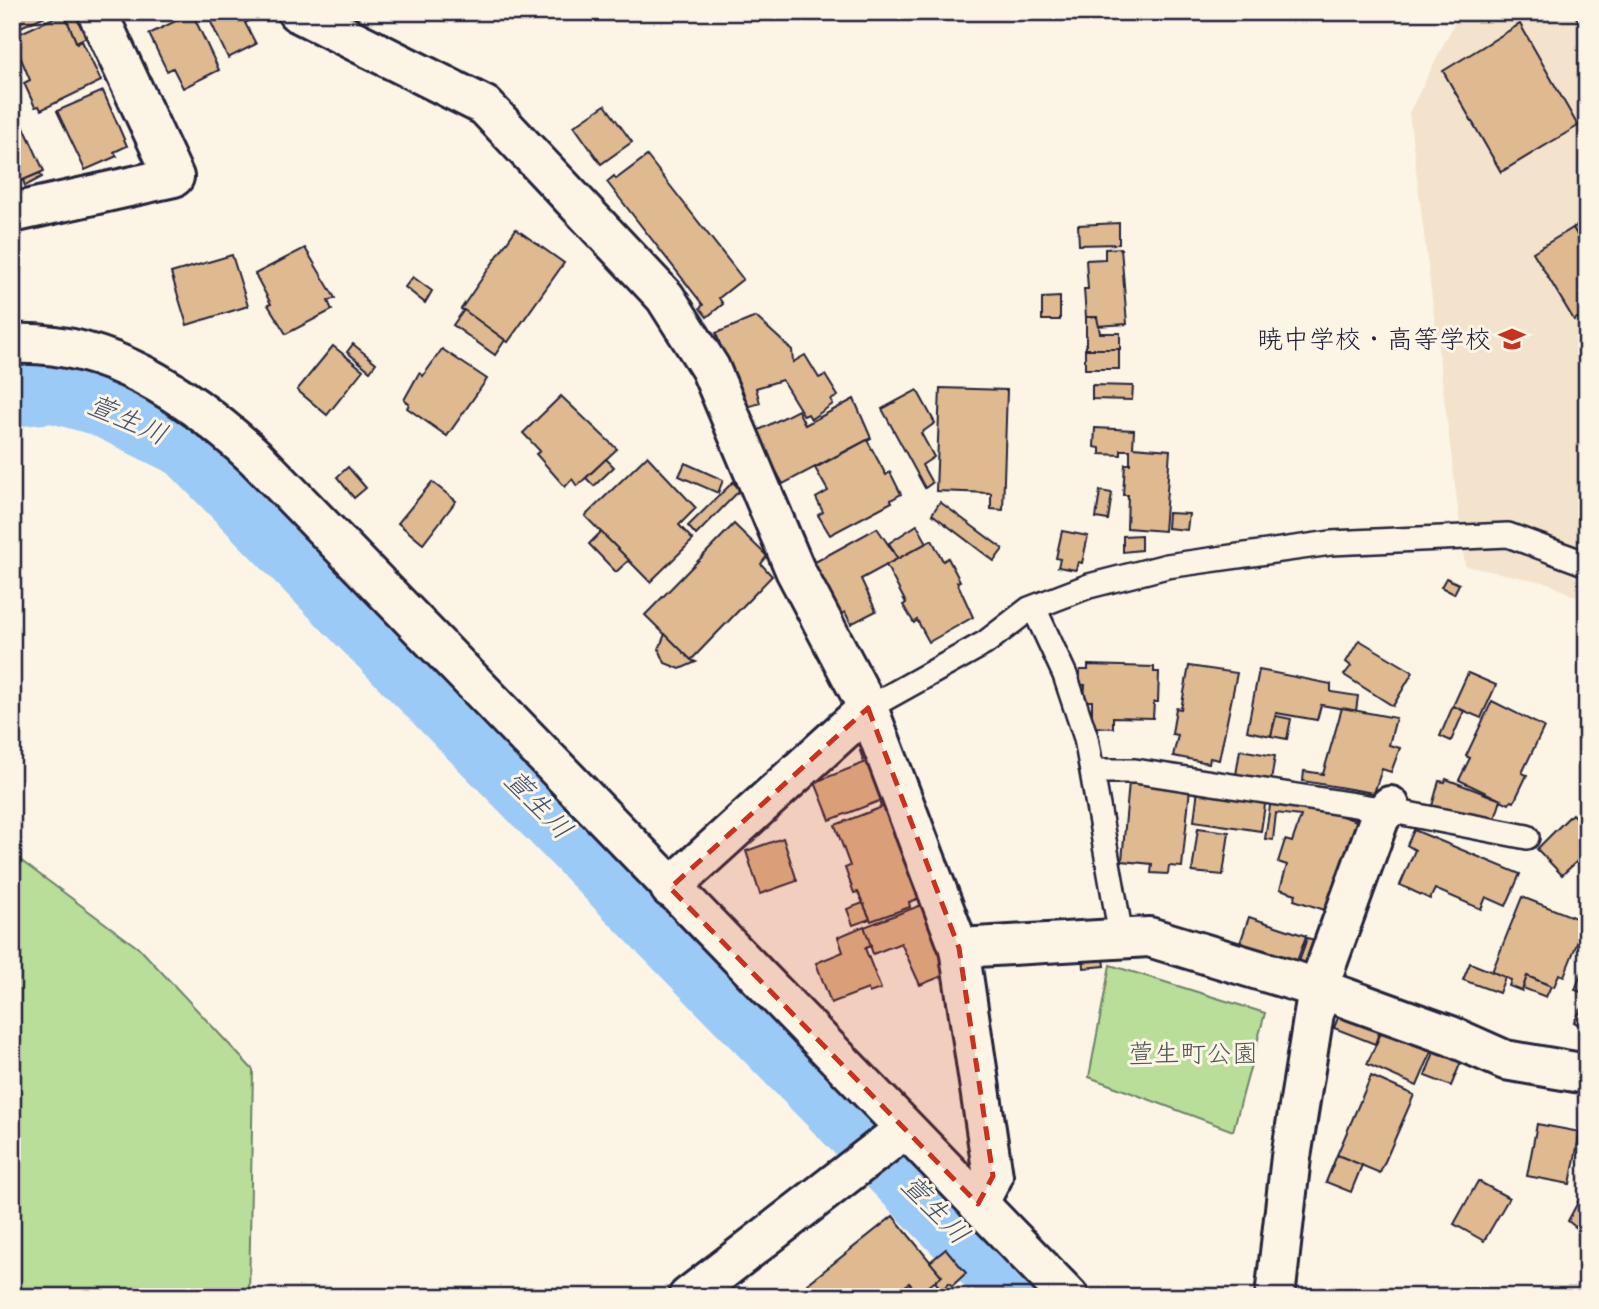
<svg xmlns="http://www.w3.org/2000/svg" width="1599" height="1309" viewBox="0 0 1599 1309" font-family="'Architects Daughter','Klee One',sans-serif">
<rect width="100%" height="100%" fill="#fcf5e5"/>
<filter id="ink" filterUnits="userSpaceOnUse"><feTurbulence type="fractalNoise" baseFrequency=".0143" numOctaves="2"/><feDisplacementMap in="SourceGraphic" scale="14" xChannelSelector="R" yChannelSelector="G"/><feConvolveMatrix kernelMatrix="1 2 1 2 8 2 1 2 1" color-interpolation-filters="sRGB"/></filter>
<g filter="url(#ink)">
<path fill="#f3e3cc" d="M1460,12H1587V603L1548,583L1465,566L1409,113Z"/>
<g fill="#b9de99" stroke="#6e806a" stroke-width="2">
<path d="M12,854L141,950L253,1070L249,1297H12Z"/>
<path d="M1110,965L1265,1013L1233,1131L1089,1077Z"/>
</g>
<g fill="none" stroke-linecap="round" stroke-linejoin="round">
<path stroke="#9ccaf7" stroke-width="66" d="M12,394L54,390L101,403L188,446L1021,1297"/>
</g>
<g fill="#dfb990" stroke="#22223b" stroke-width="2">
<path d="M12,12H54L12,31Z"/>
<path d="M63,12H78L89,36L76,42Z"/>
<path d="M206,12H265L245,23L256,44L228,58Z"/>
<path d="M1573,12H1587V36Z"/>
<path d="M64,13L77,44L82,41L101,81L41,110L39,106L35,107L24,83L30,80L12,37Z"/>
<path d="M192,13L219,70L183,88L173,68L167,71L149,34Z"/>
<path d="M1520,24L1578,126L1501,172L1443,71Z"/>
<path d="M103,91L127,146L114,152L117,156L85,170L57,111Z"/>
<path d="M605,105L632,142L601,164L574,126Z"/>
<path d="M24,127L44,171L12,185V135Z"/>
<path d="M647,156L743,279L719,298L723,304L707,317L700,308L703,305L607,182L614,176L616,179Z"/>
<path d="M40,173L42,177L25,186L23,180Z"/>
<path d="M1587,220V252L1573,228Z"/>
<path d="M1119,223V244L1079,245L1078,225Z"/>
<path d="M1573,228L1587,252V312L1574,320L1533,252Z"/>
<path d="M516,229L564,263L508,342L461,309Z"/>
<path d="M305,248L335,298L328,301L332,310L286,334L268,305L271,304L255,274Z"/>
<path d="M1121,248L1127,324L1097,326V317H1086L1084,289H1088L1086,260L1105,259V249Z"/>
<path d="M232,255L248,306L187,325L171,273Z"/>
<path d="M413,277L432,291L425,303L405,287Z"/>
<path d="M1060,297V320H1042V298Z"/>
<path d="M464,310L505,340L495,355L453,325Z"/>
<path d="M1587,312V332L1578,318Z"/>
<path d="M756,317L792,350L793,362L805,355L819,378L825,375L838,396L831,400L833,404L811,419L808,414L804,416L782,380L756,388L760,403L747,407L743,391L737,393L716,333Z"/>
<path d="M1086,317H1097L1100,333H1120V349H1086Z"/>
<path d="M353,344L376,363L370,371L347,352Z"/>
<path d="M333,346L363,370L327,415L297,390Z"/>
<path d="M442,349L487,379L447,436L407,408L409,404L404,400L419,373L423,376Z"/>
<rect x="1085" y="349" width="34" height="20"/>
<path d="M1092,385L1133,386L1132,400L1092,399Z"/>
<path d="M940,388L1007,390L1003,510L991,509V493L936,491Z"/>
<path d="M917,390L935,423L921,433L934,457L922,465L932,483L925,488L882,409Z"/>
<path d="M561,396L617,449L577,486L572,479L565,487L536,454L540,451L523,433Z"/>
<path d="M854,399L871,438L783,484L770,460L767,462L757,431L798,410L805,425Z"/>
<path d="M1095,428L1134,430L1133,447L1170,450L1164,531L1127,528L1128,495H1123L1125,464H1130V450H1121V455L1100,454V448L1094,447Z"/>
<path d="M867,440L886,475L890,472L901,494L891,500L892,502L830,535L818,515L823,512L816,498L828,491L815,468Z"/>
<path d="M647,456L696,508L679,525L693,540L650,582L585,516Z"/>
<path d="M606,459L614,467L594,486L586,478Z"/>
<path d="M685,463L723,480L718,493L679,476Z"/>
<path d="M348,467L366,488L354,498L337,477Z"/>
<path d="M432,482L456,501L423,544L398,523Z"/>
<path d="M733,482L740,490L696,535L688,526Z"/>
<path d="M1100,491L1112,493L1108,520L1096,518Z"/>
<path d="M940,502L1003,549L994,561L932,514Z"/>
<path d="M1168,513L1189,514L1187,530L1167,528Z"/>
<path d="M734,524L767,556L761,564L772,576L691,660L645,615Z"/>
<path d="M917,525L927,543L898,559L889,543Z"/>
<path d="M877,528L898,559L861,579L876,611L851,624L845,612L835,618L806,567Z"/>
<path d="M1062,531L1088,536L1082,563L1078,562L1076,570L1058,567L1060,559L1056,558Z"/>
<path d="M601,532L629,560L616,572L589,544Z"/>
<path d="M1141,535V550L1123,552V536Z"/>
<path d="M932,540L943,561L948,558L960,581L957,582L973,617L929,642L917,620L914,623L903,605L906,603L886,565Z"/>
<path d="M1446,578L1459,584L1454,594L1441,587Z"/>
<path d="M665,634L691,660L696,662L680,669L665,663L659,649Z"/>
<path d="M1359,640L1413,672L1393,706L1344,675L1351,666L1346,662Z"/>
<path d="M1088,665L1154,667V672H1159L1158,702H1154L1153,718L1113,717V728L1092,727V701H1084L1085,685H1080V670H1088Z"/>
<path d="M1189,666L1237,673L1219,760L1210,758L1209,763L1173,756L1178,735L1172,734L1176,708L1181,709Z"/>
<path d="M1259,670L1331,684V692L1358,696L1356,711L1321,705L1317,720L1276,713L1271,736L1247,731Z"/>
<path d="M1468,673L1496,685L1481,718L1453,706Z"/>
<path d="M1492,701L1544,727L1522,773L1527,775L1514,802L1511,801L1509,804L1459,780L1470,758L1466,756Z"/>
<path d="M1453,706L1464,711L1451,741L1440,736Z"/>
<path d="M1342,708L1396,718L1389,745L1400,748L1391,772L1382,769L1374,793L1303,781L1304,771L1323,774Z"/>
<path d="M1276,716L1291,719L1287,739L1271,736Z"/>
<path d="M872,747L893,803L881,808L879,801L830,820L815,782L864,763L860,751Z"/>
<path d="M1240,750L1275,756L1271,781L1236,775Z"/>
<path d="M1446,779L1501,800L1493,825L1432,806L1439,781L1445,782Z"/>
<path d="M1129,782L1190,788L1182,867L1169,866L1168,874L1151,873L1152,864L1122,861Z"/>
<path d="M1198,789L1266,798L1261,831L1194,821Z"/>
<path d="M1271,799L1301,803L1360,822L1331,912L1294,900L1296,894L1280,889L1287,865L1278,862L1285,840L1292,842L1301,816L1276,813L1273,840L1265,839Z"/>
<path d="M890,804L921,898L909,902L910,907L871,921L858,892L854,893L845,868L850,866L835,825Z"/>
<path d="M1572,814L1587,829V852L1562,875L1537,849Z"/>
<path d="M1198,828L1229,832L1223,875L1192,872Z"/>
<path d="M1414,830L1520,874L1506,906L1486,897L1481,909L1435,889L1430,899L1400,885L1415,850L1407,845Z"/>
<path d="M783,838L797,881L760,894L746,851Z"/>
<path d="M1522,897L1581,920L1579,926L1583,928L1564,976L1559,974L1554,987L1527,976L1522,991L1509,986L1511,980L1492,972Z"/>
<path d="M863,903L870,919L853,925L847,909Z"/>
<path d="M924,904L950,973L920,985L901,943L873,954L864,927Z"/>
<path d="M1249,917L1306,936L1296,964L1237,952Z"/>
<path d="M864,926L871,946L865,948L881,989L869,993L868,989L831,1003L816,963L843,952L838,937Z"/>
<path d="M1307,938L1319,941L1309,969L1298,965Z"/>
<path d="M1103,951L1105,966L1084,968L1083,953Z"/>
<path d="M1470,963L1505,977L1499,993L1463,980Z"/>
<path d="M1583,969L1587,970V994L1575,990Z"/>
<path d="M1527,976L1551,986L1546,997L1523,988Z"/>
<path d="M1587,999V1029L1574,1022Z"/>
<path d="M1342,1008L1382,1024L1375,1044L1334,1028Z"/>
<path d="M1385,1024L1434,1046L1417,1086L1367,1064Z"/>
<path d="M1436,1047L1463,1057L1451,1086L1425,1076Z"/>
<path d="M1371,1076L1414,1095L1380,1173L1337,1155Z"/>
<path d="M1537,1124L1580,1132L1570,1184L1527,1176Z"/>
<path d="M1337,1155L1362,1165L1351,1192L1326,1182Z"/>
<path d="M1478,1181L1509,1198L1484,1241L1454,1224Z"/>
<path d="M1587,1185V1236L1568,1221Z"/>
<path d="M893,1216L942,1276L919,1294L909,1283L893,1297H791Z"/>
<path d="M946,1249L966,1273L952,1286L949,1283L942,1290L935,1282L942,1276L930,1262Z"/>
</g>
<g fill="none" stroke-linecap="round" stroke-linejoin="round">
<g stroke="#22223b" stroke-width="28">
<g id="lane">
<path d="M1034,608L1065,675L1086,738L1121,936"/>
<path d="M868,708L985,643L1029,609L1089,586L1167,566L1331,543L1508,535L1587,564"/>
<path d="M1093,771H1135L1387,810L1527,837"/>
</g>
</g>
<g stroke="#22223b" stroke-width="44">
<g id="street">
<path d="M297,12L485,106L665,297L710,368L795,570L868,708L959,948L1149,937L1318,988L1451,1036L1505,1060L1587,1074"/>
<path d="M12,213L174,177L97,12"/>
<path d="M670,888L868,708"/>
<path d="M959,948L993,1176L978,1204"/>
<path d="M688,1297L905,1129"/>
<path d="M1275,1297L1291,1157L1318,988L1380,817L1390,806"/>
</g>
</g>
<g stroke="#22223b" stroke-width="44">
<path id="secondary" d="M12,344C107,339 189,396 255,457L1069,1297"/>
</g>
<use href="#lane" stroke="#fcf5e5" stroke-width="23"/>
<use href="#street" stroke="#fcf5e5" stroke-width="38"/>
<use href="#secondary" stroke="#fcf5e5" stroke-width="38"/>
</g>
</g>
<path fill="#c8321e" fill-opacity="0.2" stroke="#c8321e" stroke-width="5" stroke-dasharray="14 9" stroke-linejoin="round" d="M868,708L959,948L993,1176L978,1204L670,888Z"/>
<defs>
<g id="school-bare" transform="scale(2.1)"><path d="M0-5L7-2L0 1L-7-2ZM-4 1L0 2.5L4 1V4Q0 6-4 4Z" fill="#c8321e" stroke="#fcf5e5" stroke-width="2.5" paint-order="stroke"/></g>
</defs>
<g fill-rule="evenodd">
<use href="#school-bare" x="1512" y="339"/>
</g>
<g text-anchor="middle" stroke-width="6" stroke-linejoin="round" paint-order="stroke">
<g font-size="26" fill="#22223b" stroke="#fcf5e5" text-anchor="end">
<text x="1491" y="348">暁中学校・高等学校</text>
</g>
<g font-size="26" fill="#4f5a57" stroke="#fcf5e5">
<text x="1193" y="1062">萱生町公園</text>
</g>
<g font-size="28" font-style="italic" fill="#475473" stroke="#fcf5e5">
<text transform="translate(128 419) rotate(24)" y="10">萱生川</text>
<text transform="translate(539 804) rotate(46)" y="10">萱生川</text>
<text transform="translate(936 1209) rotate(46)" y="10">萱生川</text>
</g>
</g>
<rect width="1599" height="1309" fill="none" stroke="#fcf5e5" stroke-width="42"/>
<rect x="21" y="21" width="1557" height="1267" fill="none" stroke="#22223b" stroke-width="2.5" filter="url(#ink)"/>
</svg>
